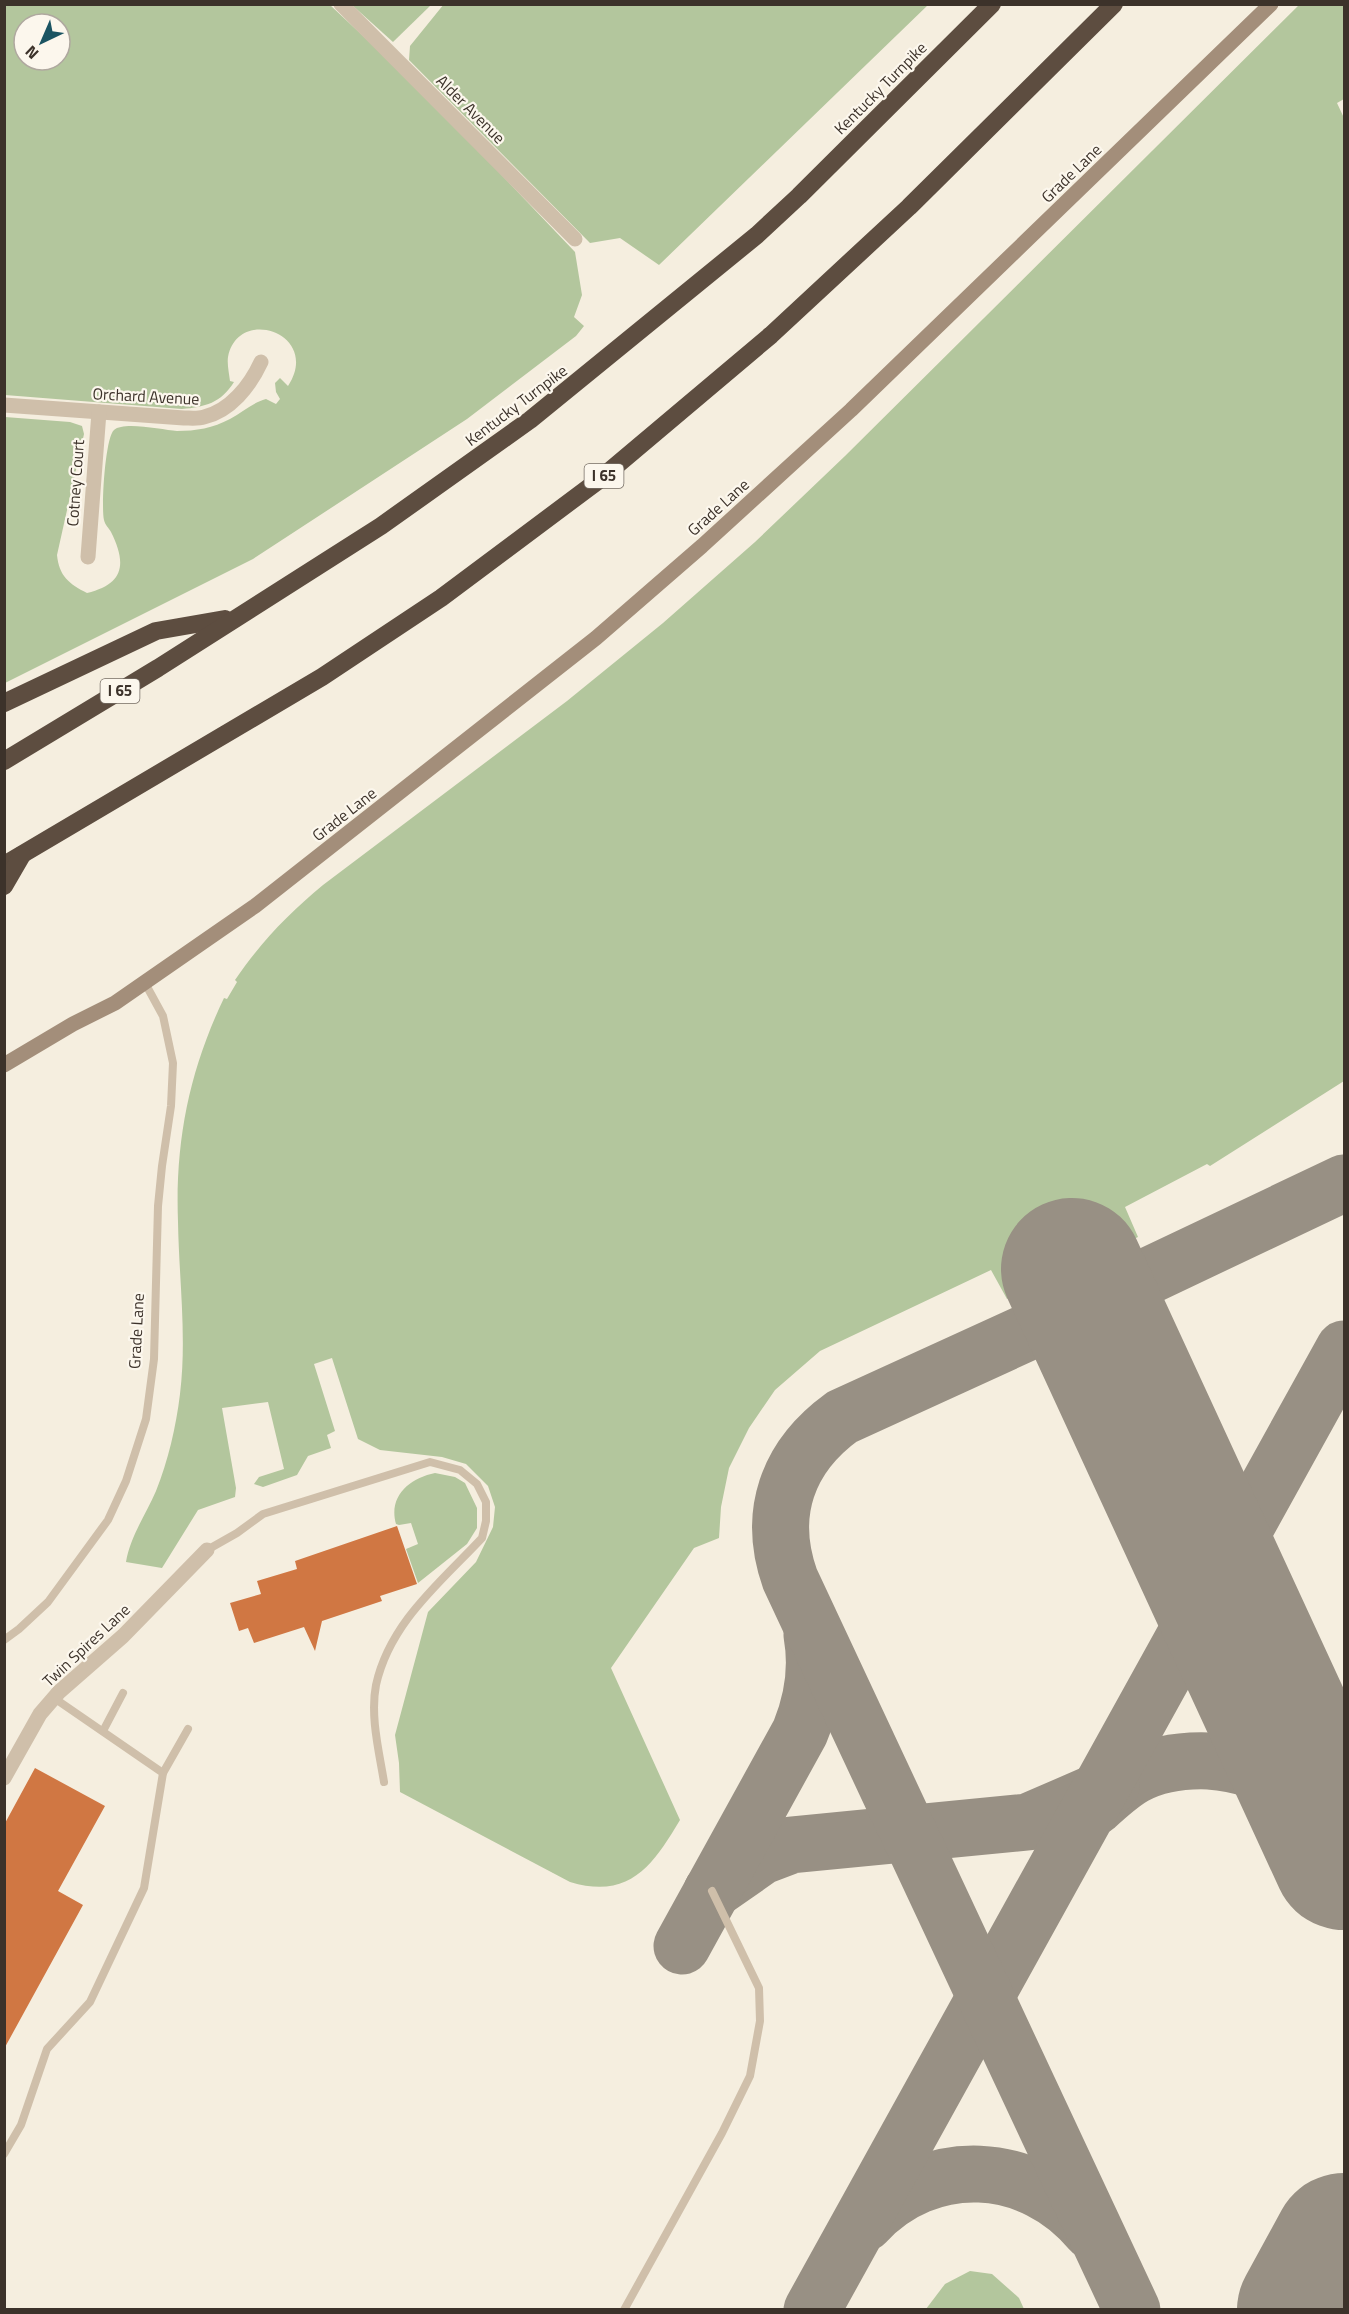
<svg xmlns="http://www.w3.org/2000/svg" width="1349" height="2314" viewBox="0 0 1349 2314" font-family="'Titillium Web',sans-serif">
<rect width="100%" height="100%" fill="#f5eedf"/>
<g fill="#b3c69d" fill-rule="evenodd">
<path d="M444,4H928V5L659,265L620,238L590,243L409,60L410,46Z"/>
<path d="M5,5H330L377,49L390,58L575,252L582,295L574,317L584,326L576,336L467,419L253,559L5,683V417L70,422L82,426L84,434L57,555C59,576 69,584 87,593C124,584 127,564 111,532C109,528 105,525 104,520C101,508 105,438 114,430C124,421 163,430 177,431C196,431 213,428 230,419C243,412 252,403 266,399L276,404L280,399L276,392L275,383L280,378L288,386C322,334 238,305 228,357C227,364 229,373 230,381L234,382C221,403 205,407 182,409L5,395ZM24,24H60V60H24Z"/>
<path d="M352,5H431L393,42Z"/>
<path d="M1299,5H1344V99L1337,103L1344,118V1081L1210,1166L1207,1164L1125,1207L1138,1237L1007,1299L991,1270L820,1351L775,1390L749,1428L729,1468L721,1507L719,1538L694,1548L611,1668L680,1820C653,1865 630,1900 570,1882L400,1792L399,1763L395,1735L428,1612L476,1562L493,1527L495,1507L488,1486L466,1464L442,1457L380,1450L358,1439L332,1358L314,1364L335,1431L327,1435L331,1448L308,1456L297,1475L263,1487L254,1484L259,1477L284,1469L268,1402L222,1408L236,1488L235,1497L198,1510L162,1568L126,1562C130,1537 146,1514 156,1491C168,1461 176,1427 180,1394C187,1337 179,1280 178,1222C175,1142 189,1071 224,998L227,999L237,982L235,980C260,943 289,913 323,885L567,701L663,623L755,542L845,456Z"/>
<path d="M435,1473L455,1477L465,1483L477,1508V1528L467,1544L418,1583L406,1549L418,1544L411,1523L399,1525L396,1524C388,1496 410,1478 435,1473Z"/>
<path d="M970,2271L992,2274L1019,2298L1024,2309H926L945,2284Z"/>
</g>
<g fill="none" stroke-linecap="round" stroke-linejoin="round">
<g stroke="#989084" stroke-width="57">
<path d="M1095,1807C1107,1796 1120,1784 1134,1776C1158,1763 1183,1760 1209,1761C1281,1766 1316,1805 1344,1867"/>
<path d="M712,1891L762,1856L791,1845L1028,1822L1111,1786"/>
<path d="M682,1946L800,1732C813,1700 818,1669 812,1635"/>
<path d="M865,2223C929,2154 1031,2159 1091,2231"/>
<path d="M812,2310L1344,1349"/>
<path d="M1132,2310L790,1579C767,1514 787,1457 842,1417L1087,1305L1344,1183"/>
<path d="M1315,2310L1344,2255"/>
</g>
<g stroke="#989084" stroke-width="142">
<path d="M1072,1269L1344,1859"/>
<path d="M1308,2310L1344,2244"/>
</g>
</g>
<g fill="#d07743">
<path d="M397,1526L417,1584L380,1596L382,1601L322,1621L315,1651L304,1627L254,1643L248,1628L239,1631L230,1603L261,1594L257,1581L297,1569L295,1561Z"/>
<path d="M35,1768L105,1806L58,1891L83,1905L4,2049V1825Z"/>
</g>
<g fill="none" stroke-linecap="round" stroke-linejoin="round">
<g stroke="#cfbfaa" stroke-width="8">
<path d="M207,1550L237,1533L263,1514L430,1462L460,1470L477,1484L486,1502V1521L482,1538C441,1582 390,1622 376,1685C370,1716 379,1751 384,1782"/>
<path d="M4,1640L19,1629L48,1602L108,1520L126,1481L146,1419L154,1359L158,1206L162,1166L171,1106L173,1063L163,1016L145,983"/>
<path d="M103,1731L123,1693"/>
<path d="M163,1773L188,1729"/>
<path d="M4,2154L21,2125L47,2049L90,2002L144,1888L163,1773L54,1698"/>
<path d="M624,2310L722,2133L750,2076L760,2021L759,1988L712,1891"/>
</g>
<g stroke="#cfbfaa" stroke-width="15">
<path d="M341,4L575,239"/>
<path d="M4,405L184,418C190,418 198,419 204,417C230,411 250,386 261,362"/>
<path d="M88,557L99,412"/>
<path d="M4,1778L40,1714L59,1692L123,1636L207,1550"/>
</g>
<path stroke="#a38e7a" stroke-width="15" d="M4,1065L73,1024L115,1003L255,906L596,638L702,546L851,410L1271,4"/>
<g stroke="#5d4d40" stroke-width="18">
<path d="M4,703L156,631L225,619"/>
<path d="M4,761L158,668L381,526L530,420L757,235L799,196L992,4"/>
<path d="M4,865L322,677L441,598L599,480L771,335L909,207L1114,4"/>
<path d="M4,886L22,855"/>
</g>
</g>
<g text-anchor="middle" stroke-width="4.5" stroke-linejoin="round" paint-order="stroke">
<g fill="#fcf7ed" stroke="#766d64" stroke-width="1.5">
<rect x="584.5" y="464" width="39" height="24" rx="4.5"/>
<rect x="100.5" y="679" width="39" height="24" rx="4.5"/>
</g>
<g font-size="15" font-weight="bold" fill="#3c322a">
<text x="604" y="481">I 65</text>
<text x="120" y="696">I 65</text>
</g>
<g font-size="16" fill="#3c322a" stroke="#fcf7ed">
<text transform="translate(880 88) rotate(-45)" y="6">Kentucky Turnpike</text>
<text transform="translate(471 109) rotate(45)" y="6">Alder Avenue</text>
<text transform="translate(1071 173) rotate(-44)" y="6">Grade Lane</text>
<text transform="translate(146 396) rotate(3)" y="6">Orchard Avenue</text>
<text transform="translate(516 405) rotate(-37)" y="6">Kentucky Turnpike</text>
<text transform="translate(75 483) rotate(-86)" y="6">Cotney Court</text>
<text transform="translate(718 507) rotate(-42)" y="6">Grade Lane</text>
<text transform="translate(344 814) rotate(-38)" y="6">Grade Lane</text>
<text transform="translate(136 1331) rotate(-87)" y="6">Grade Lane</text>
<text transform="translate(86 1645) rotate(-43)" y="6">Twin Spires Lane</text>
</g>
</g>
<rect width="1349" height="2314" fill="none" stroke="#3c322a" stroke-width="12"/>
<g transform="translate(42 42) rotate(224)"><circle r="28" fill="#fcf7ed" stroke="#afa89f" stroke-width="1.5"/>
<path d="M0-4.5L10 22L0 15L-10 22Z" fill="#1b5462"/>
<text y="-9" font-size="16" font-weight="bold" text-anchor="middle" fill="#3c322a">N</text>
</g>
</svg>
